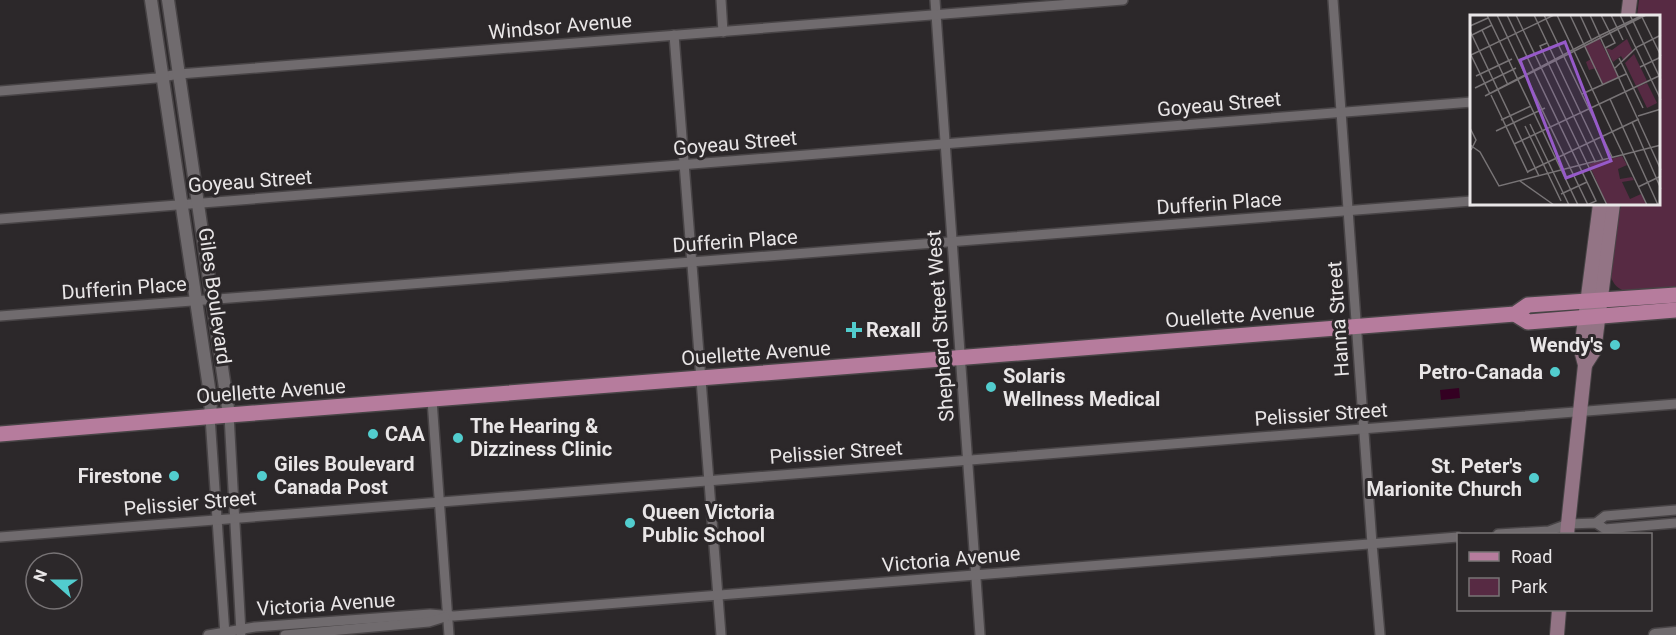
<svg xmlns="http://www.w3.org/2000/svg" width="1676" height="635" viewBox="0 0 1676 635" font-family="Roboto,sans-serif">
<rect width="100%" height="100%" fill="#2c282a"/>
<path fill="#572a43" d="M1639,0H1676V288L1625,291C1616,288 1612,282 1610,274L1616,221L1622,204H1660V16H1637Z"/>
<path fill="#340022" d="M1459,388L1460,398L1441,400L1440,390Z"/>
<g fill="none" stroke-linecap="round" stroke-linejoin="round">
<g stroke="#484446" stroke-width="12">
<g id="minor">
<path d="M721,0L723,32"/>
<path d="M935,0L980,635"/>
<path d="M1333,0L1372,544L1380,635"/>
<path d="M674,35L721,635"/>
<path d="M0,91L156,78L179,74L1123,0"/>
<path d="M0,219L1472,102"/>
<path d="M0,316L1472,201"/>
<path d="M432,400L449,635"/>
<path d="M229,415L241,633"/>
<path d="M210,417L225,635"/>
<path d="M1596,523L1605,516L1676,510"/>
<path d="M1498,534L1549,531L1568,524L1596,523L1605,529L1676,523"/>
<path d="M0,537L1676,404"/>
<path d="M208,635L255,627L430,614L454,616L1458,537"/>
<path d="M285,635L429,622L445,617"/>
</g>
</g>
<g stroke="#484446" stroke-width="15">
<g id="tertiary">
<path d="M151,0L211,401L210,417"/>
<path d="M168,0L229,415"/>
<path d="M1655,635L1676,633"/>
</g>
</g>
<g stroke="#484446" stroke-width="16">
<g id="secondary">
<path d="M1628,16L1630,0"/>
<path d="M1585,365L1594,351L1613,204"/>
<path d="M1567,534L1585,365L1581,350L1600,204"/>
<path d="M1557,635L1559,610"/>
</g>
</g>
<g stroke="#484446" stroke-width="18">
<g id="primary">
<path d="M1515,314L1528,322L1676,310"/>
<path d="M0,434L229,415L1515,314L1528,305L1676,295"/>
</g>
</g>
<use href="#minor" stroke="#706b6e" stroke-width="9"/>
<use href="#tertiary" stroke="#706b6e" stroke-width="12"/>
<use href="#secondary" stroke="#937485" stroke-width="14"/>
<use href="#primary" stroke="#b67c9d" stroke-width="15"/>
</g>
<g fill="#52cdce" stroke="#2c282a" stroke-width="2">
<path d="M851 321h6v6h6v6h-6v6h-6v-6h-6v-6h6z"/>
<circle cx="1615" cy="345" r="6"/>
<circle cx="1555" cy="372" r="6"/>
<circle cx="991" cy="387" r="6"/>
<circle cx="373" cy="434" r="6"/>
<circle cx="458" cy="438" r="6"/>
<circle cx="174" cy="476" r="6"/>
<circle cx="262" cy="476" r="6"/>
<circle cx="1534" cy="478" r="6"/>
<circle cx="630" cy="523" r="6"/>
</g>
<g text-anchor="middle" stroke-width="6" stroke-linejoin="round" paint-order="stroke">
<g font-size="20" fill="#e9e6e7" stroke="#2c282a">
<text transform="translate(560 26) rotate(-5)" y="7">Windsor Avenue</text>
<text transform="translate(1219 104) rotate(-5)" y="7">Goyeau Street</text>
<text transform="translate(735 143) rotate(-5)" y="7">Goyeau Street</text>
<text transform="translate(250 181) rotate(-4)" y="7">Goyeau Street</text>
<text transform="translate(1219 203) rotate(-4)" y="7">Dufferin Place</text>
<text transform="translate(735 241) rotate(-4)" y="7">Dufferin Place</text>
<text transform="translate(124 288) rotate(-4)" y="7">Dufferin Place</text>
<text transform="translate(215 296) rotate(82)" y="7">Giles Boulevard</text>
<text transform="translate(1240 315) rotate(-4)" y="7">Ouellette Avenue</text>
<text transform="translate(1338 319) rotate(-94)" y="7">Hanna Street</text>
<text transform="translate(940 326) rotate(-94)" y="7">Shepherd Street West</text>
<text transform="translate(756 353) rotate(-4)" y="7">Ouellette Avenue</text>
<text transform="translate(271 391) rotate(-4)" y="7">Ouellette Avenue</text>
<text transform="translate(1321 414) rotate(-4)" y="7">Pelissier Street</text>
<text transform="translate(836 452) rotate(-4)" y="7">Pelissier Street</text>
<text transform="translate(190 503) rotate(-5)" y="7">Pelissier Street</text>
<text transform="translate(951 559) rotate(-5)" y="7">Victoria Avenue</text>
<text transform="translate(326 604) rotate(-4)" y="7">Victoria Avenue</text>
</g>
<g font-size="20" font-weight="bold" fill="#e9e6e7" stroke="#2c282a" text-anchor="start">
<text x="866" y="337">Rexall</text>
<text x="1603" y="352" text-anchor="end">Wendy's</text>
<text x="1543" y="379" text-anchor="end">Petro-Canada</text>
<text x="1003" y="383">Solaris<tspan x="1003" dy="23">Wellness Medical</tspan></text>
<text x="470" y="433">The Hearing &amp;<tspan x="470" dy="23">Dizziness Clinic</tspan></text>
<text x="385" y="441">CAA</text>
<text x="274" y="471">Giles Boulevard<tspan x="274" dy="23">Canada Post</tspan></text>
<text x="1522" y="473" text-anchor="end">St. Peter's<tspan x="1522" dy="23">Marionite Church</tspan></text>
<text x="162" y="483" text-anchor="end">Firestone</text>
<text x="642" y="519">Queen Victoria<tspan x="642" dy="23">Public School</tspan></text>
</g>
</g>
<g transform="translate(1470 15)">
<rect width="190" height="190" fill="#2c282a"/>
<path d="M129,23L148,62L133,69L126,53L119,55L116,47L121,44L115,31ZM157,24L163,37L154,46L151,41L143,47L136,33L142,35ZM164,39L177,66L166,71L155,48ZM177,68L187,88L177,93L167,72ZM152,141L157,150L148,154L150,164L162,162L164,165L152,167L160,184L171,179L177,190H137L119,149Z" fill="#572a43"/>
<path fill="none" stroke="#787476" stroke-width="1.5" d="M17,0L108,190M27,0L53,55M37,0L126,186L117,190M46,0L137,190M64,0L133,145M74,0L142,142M87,0L177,190M100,0L133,70M110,0L122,26M120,0L191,155M131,0L145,28L135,33M141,0L153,25M150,0L191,85M160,0L191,65M171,0L191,41M173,0L129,21L15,81L176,0M0,11L18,3M12,15L38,70M0,16L69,161M0,21L22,10M77,28L70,31L125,146M0,38L20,79M1,40L84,0M149,43L173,93M170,52L191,42M52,53L118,190M145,53L167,32L191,20M6,61L42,44M5,73L46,53M112,79L156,59M21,80L58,158M140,84L188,190M168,101L191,94M31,105L61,91M162,107L191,174M60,109L99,190M55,111L91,186M0,113L6,125L1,135M26,116L75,93M44,129L191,60M0,130L10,137L29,171L126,146M124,147L191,130M57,157L169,104M50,166L84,190M168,172L191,161M91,179L117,167"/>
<path fill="#965ac9" fill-opacity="0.15" stroke="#965ac9" stroke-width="3" d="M95,27L141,146L96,163L50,45Z"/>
<rect width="190" height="190" fill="none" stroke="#e9e6e7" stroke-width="3"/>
</g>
<rect x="1457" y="533" width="195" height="78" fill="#2c282a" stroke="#787476" stroke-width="1.5"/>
<rect x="1469" y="552" width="30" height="9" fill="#b67c9d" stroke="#787476" stroke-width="1.5"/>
<text x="1511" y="563" font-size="18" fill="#e9e6e7">Road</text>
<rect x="1469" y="578" width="30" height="18" fill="#572a43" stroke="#787476" stroke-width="1.5"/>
<text x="1511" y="593" font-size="18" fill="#e9e6e7">Park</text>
<g transform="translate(54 581) rotate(291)"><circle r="28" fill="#2c282a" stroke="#787476" stroke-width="1.5"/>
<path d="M0-4.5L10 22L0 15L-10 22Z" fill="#52cdce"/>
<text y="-9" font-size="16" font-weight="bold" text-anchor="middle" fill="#e9e6e7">N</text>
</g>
</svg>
